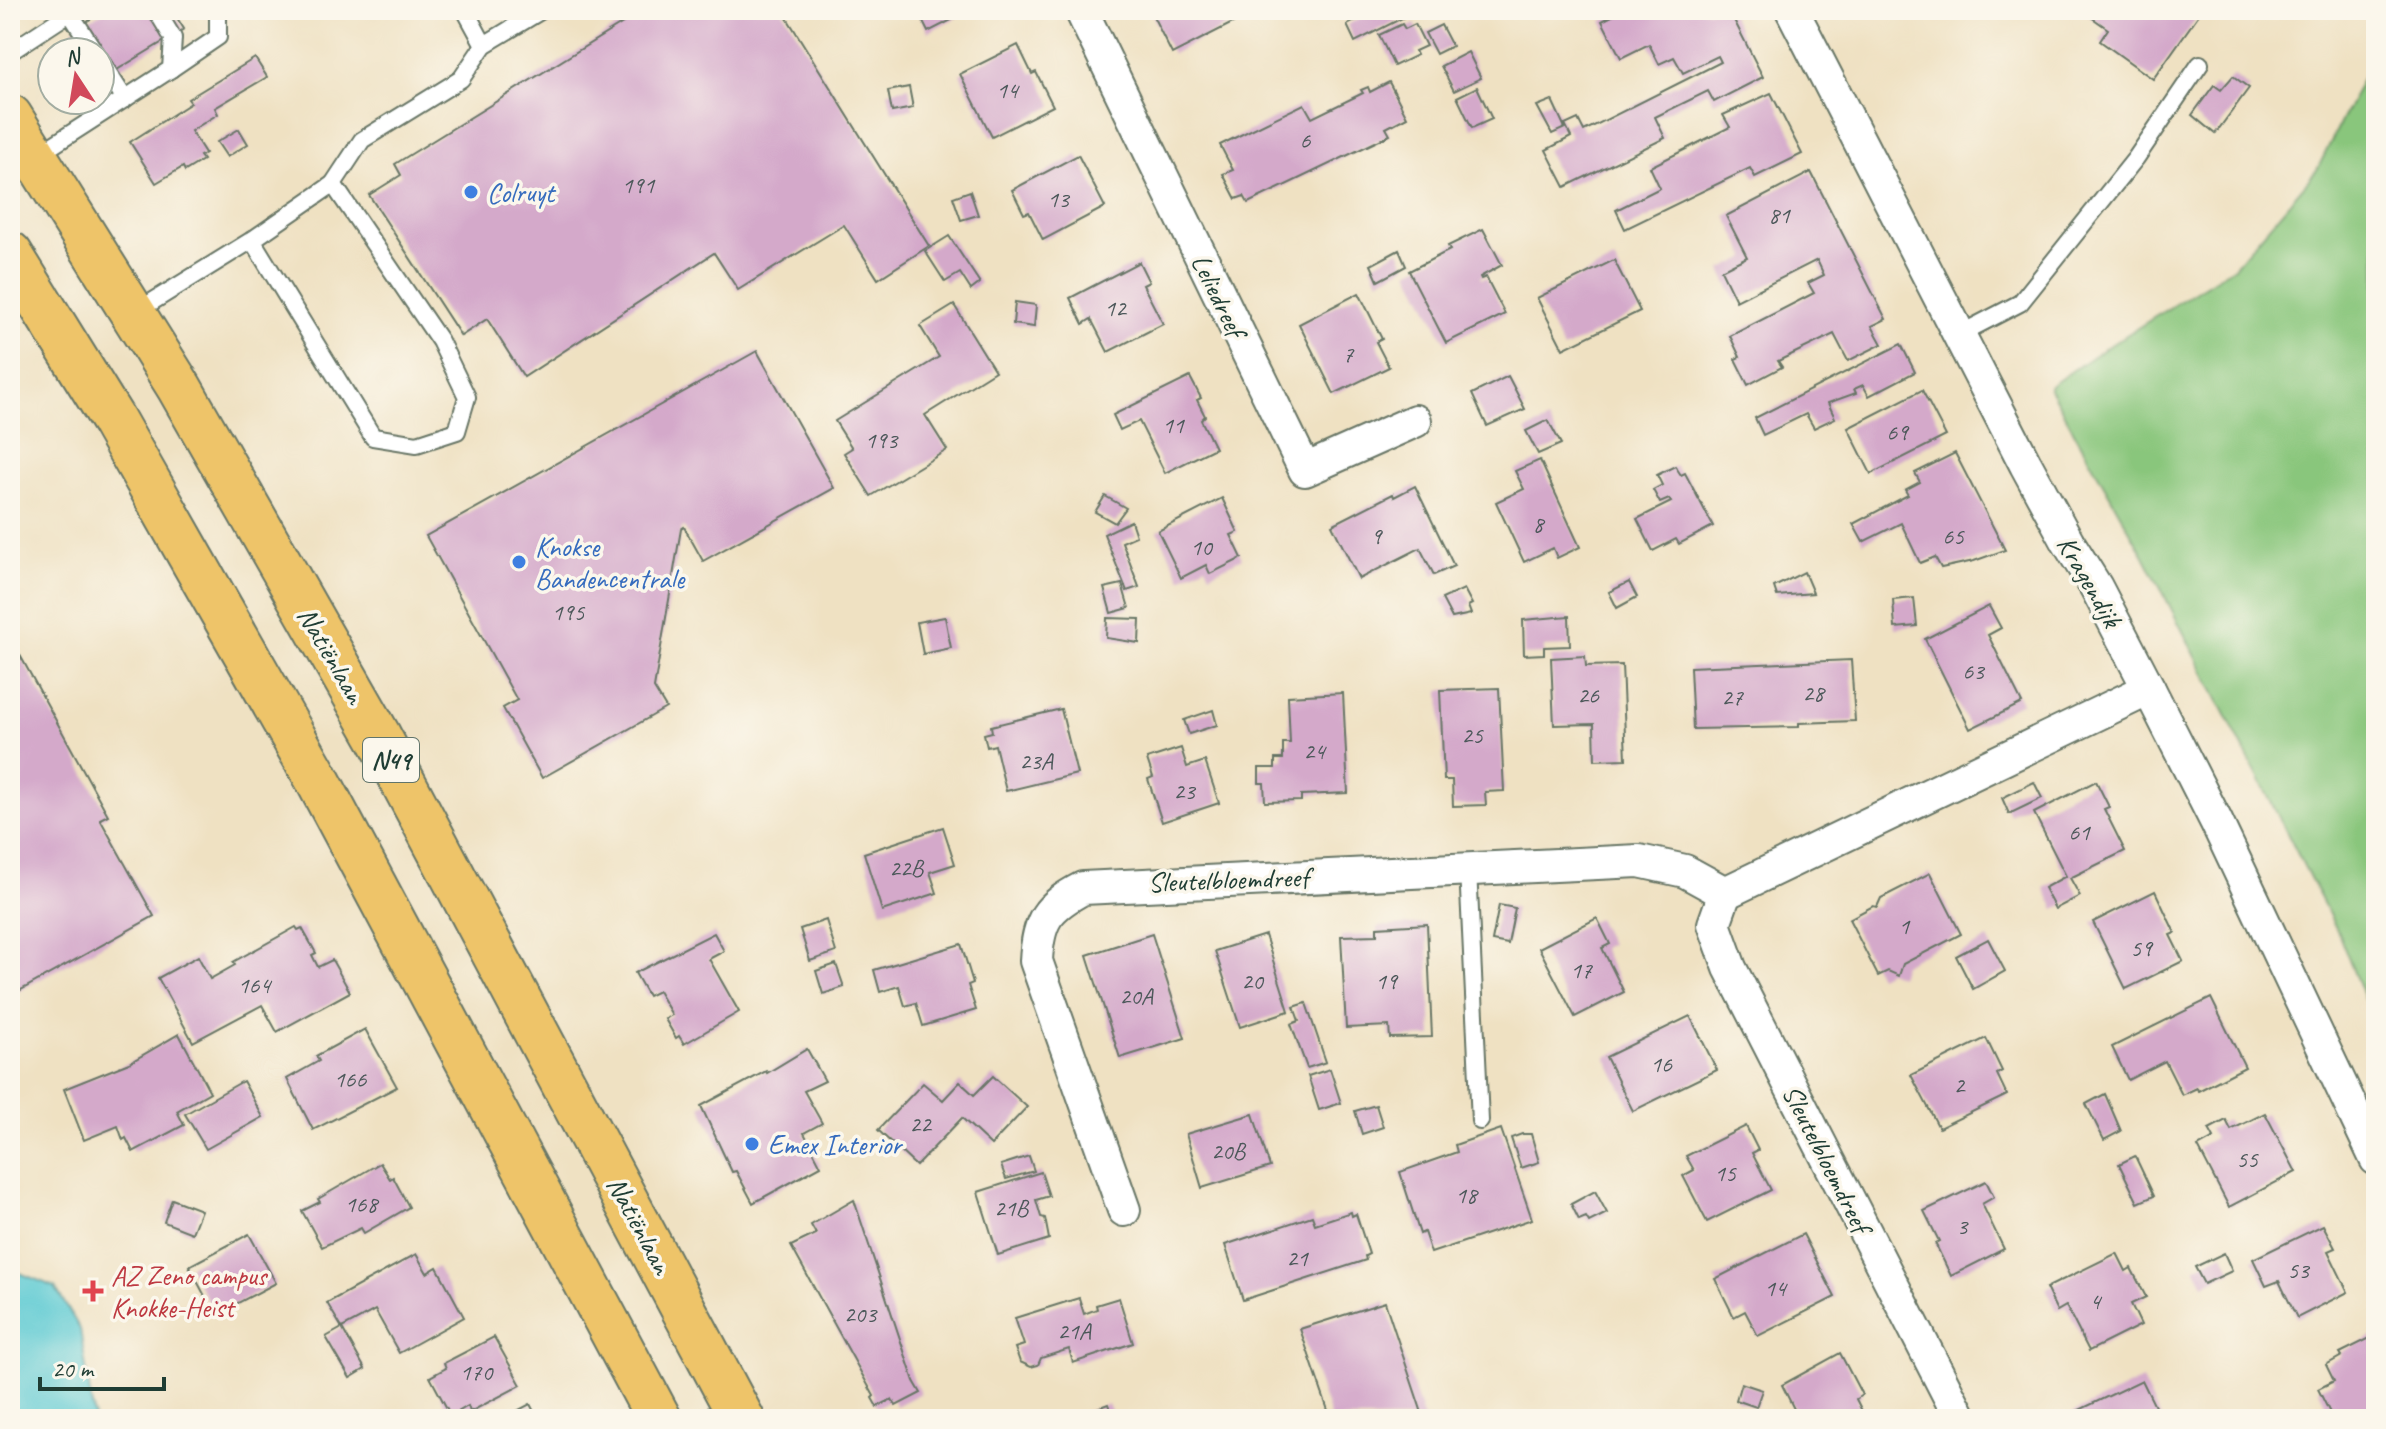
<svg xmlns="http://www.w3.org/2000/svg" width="2386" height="1429" viewBox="0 0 2386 1429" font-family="Caveat,sans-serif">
<rect width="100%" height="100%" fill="#fbf7ec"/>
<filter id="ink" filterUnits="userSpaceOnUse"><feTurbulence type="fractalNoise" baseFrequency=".0125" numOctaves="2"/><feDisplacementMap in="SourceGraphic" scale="16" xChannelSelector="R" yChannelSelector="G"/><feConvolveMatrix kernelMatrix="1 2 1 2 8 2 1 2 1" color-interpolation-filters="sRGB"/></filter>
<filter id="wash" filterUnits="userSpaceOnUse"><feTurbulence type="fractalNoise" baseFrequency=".006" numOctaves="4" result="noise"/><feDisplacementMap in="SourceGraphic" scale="32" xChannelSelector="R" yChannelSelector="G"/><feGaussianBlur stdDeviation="1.8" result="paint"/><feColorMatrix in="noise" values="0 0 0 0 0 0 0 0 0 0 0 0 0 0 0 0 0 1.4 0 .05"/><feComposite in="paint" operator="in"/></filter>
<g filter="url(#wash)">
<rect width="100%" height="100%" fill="#efe1c2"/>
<path fill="#89c67b" stroke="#548258" stroke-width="2" d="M2376,51V1028L2337,930L2144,556L2049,387L2093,356L2234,267L2317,170Z"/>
<path fill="#5dcad3" stroke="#3e8484" stroke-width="2" d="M10,1273H20L55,1287L80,1329L94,1419H18L10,1405Z"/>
<g id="blocks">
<g fill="#d4a9ca">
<path d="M106,10H172L184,29L102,79L100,52H85L72,30Z"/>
<path d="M644,10H782L929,246L878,279L844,225L738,290L714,253L524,377L487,319L461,336L369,195L401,175L395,164Z"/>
<path d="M917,10H971L928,32Z"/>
<path d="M1150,10H1258L1172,54Z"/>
<path d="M1376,10H1408L1410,14L1355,42L1347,25Z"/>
<path d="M1624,10H1729L1763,77L1714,102L1708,91L1655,117L1665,138L1565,187L1546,150L1571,137L1565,125L1578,119L1584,131L1721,62L1718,56L1683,73L1674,57L1659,64L1649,44L1621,58L1602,21Z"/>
<path d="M2085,10H2202L2153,79L2100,41L2108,29L2084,12Z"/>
<path d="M1402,24L1405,29L1415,24L1426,46L1415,51L1417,55L1394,66L1379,35Z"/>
<path d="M1441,25L1452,46L1436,54L1425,33Z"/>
<path d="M1018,45L1032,74L1036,72L1053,106L992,137L960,74Z"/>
<path d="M1468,52L1481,78L1454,91L1441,66Z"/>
<path d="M255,58L267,77L215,108L218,114L191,131L205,153L200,156L203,160L185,171L183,167L156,183L130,142L191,103L188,99Z"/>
<path d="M2233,76L2249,88L2215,134L2192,115L2214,85L2221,90Z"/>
<path d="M1389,82L1407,117L1386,128L1390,135L1248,203L1244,196L1236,199L1223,174L1233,170L1220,145L1304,104L1312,118L1363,93L1361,90L1368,87L1370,92Z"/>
<path d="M909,87L913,108L892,112L888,91Z"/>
<path d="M1477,87L1492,119L1472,128L1457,97Z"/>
<path d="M1771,93L1802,154L1755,177L1750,168L1625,229L1616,210L1660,188L1650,167L1730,127L1723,115Z"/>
<path d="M1552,100L1565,128L1552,134L1537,106Z"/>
<path d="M239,129L248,144L227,157L217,142Z"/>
<path d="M1078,155L1105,207L1043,240L1029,212L1024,214L1012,190Z"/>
<path d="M1811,172L1886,319L1872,326L1882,344L1848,361L1834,334L1778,361L1782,367L1748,385L1735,359L1740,357L1730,336L1814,293L1808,283L1824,275L1817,260L1736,301L1721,270L1747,257L1726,216Z"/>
<path d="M970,191L978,215L961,220L953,197Z"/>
<path d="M1483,229L1502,265L1480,277L1481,279L1486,277L1505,314L1446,343L1409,271L1450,250L1448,246Z"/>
<path d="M949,236L980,283L971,290L960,273L945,282L925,251Z"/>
<path d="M1399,250L1406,266L1378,281L1371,265Z"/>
<path d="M1614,260L1640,311L1563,349L1537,298Z"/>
<path d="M1139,262L1149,282L1143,285L1163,324L1108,352L1091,319L1083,324L1070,298Z"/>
<path d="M1359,293L1382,339L1376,342L1389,367L1334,394L1299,324Z"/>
<path d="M1015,302L1036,305L1034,327L1013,324Z"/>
<path d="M954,305L995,371L925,415L947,450L871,496L844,453L852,448L835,421L939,357L920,326Z"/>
<path d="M1901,344L1915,372L1869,396L1863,385L1854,389L1856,393L1828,403L1835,418L1814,428L1806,414L1763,435L1755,418Z"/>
<path d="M757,351L834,488L703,561L684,527L681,529L654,688L666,708L542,778L503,708L517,700L426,536Z"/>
<path d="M1508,376L1525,409L1487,426L1472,394Z"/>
<path d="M1190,377L1201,398L1197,400L1205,416L1201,420L1215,448L1165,473L1139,421L1120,430L1113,415Z"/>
<path d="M1922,390L1946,436L1871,474L1848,428Z"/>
<path d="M1548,420L1561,444L1538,454L1526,431Z"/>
<path d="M1955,453L2005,550L1974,561L1941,568L1935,557L1920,563L1901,523L1863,542L1853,524L1908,495L1905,490L1920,482L1915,473Z"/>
<path d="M1540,460L1580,547L1557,558L1553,548L1524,562L1496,502L1524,489L1515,471Z"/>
<path d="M1675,466L1681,475L1685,473L1713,526L1679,544L1676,539L1653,551L1637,519L1671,502L1669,499L1660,503L1653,490L1662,485L1657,475Z"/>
<path d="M1415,486L1454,566L1434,575L1420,548L1359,579L1332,525L1393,494L1394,497Z"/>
<path d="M1105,496L1126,508L1115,523L1095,512Z"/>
<path d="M1222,498L1238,532L1231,535L1242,558L1210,574L1206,565L1181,578L1158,531Z"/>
<path d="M1131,521L1136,536L1122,542L1139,587L1127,591L1104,534Z"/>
<path d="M1804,572L1813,593L1777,596L1774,587Z"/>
<path d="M1629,582L1637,597L1617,608L1609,592Z"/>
<path d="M1122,584L1129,608L1111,613L1104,588Z"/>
<path d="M1464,589L1472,604L1468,606L1471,614L1452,618L1442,599Z"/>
<path d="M1914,598L1917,626L1895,628L1893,600Z"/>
<path d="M1989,606L2001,628L1988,635L2022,703L1970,729L1925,639Z"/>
<path d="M1569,616L1570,646L1544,647V654L1524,655L1523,620Z"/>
<path d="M945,617L951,648L923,654L917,622Z"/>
<path d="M1107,618L1140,619L1139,643L1106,638Z"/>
<path d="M10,637L108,815L100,819L154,916L10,996Z"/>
<path d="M1585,656L1586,666L1622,665L1626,759L1595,760L1594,724L1554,725L1551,658Z"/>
<path d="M1851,660L1855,721L1799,723V727L1693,729L1690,667Z"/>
<path d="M1499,688L1504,791L1485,792L1486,805L1453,806L1452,780H1444L1440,690Z"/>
<path d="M1343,693L1348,793L1301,795V801L1265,802L1264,783H1259V768H1275V759H1283V743H1290L1288,696Z"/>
<path d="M1061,709L1077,774L1006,791L995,745L987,747L984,734L992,732L991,726Z"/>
<path d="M1213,710L1217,725L1189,734L1184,720Z"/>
<path d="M1181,748L1187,767L1205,761L1219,803L1162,822L1148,779L1153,777L1147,759Z"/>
<path d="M2096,781L2109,807L2104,809L2125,851L2070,878L2080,896L2055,909L2044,888L2066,876L2034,813Z"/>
<path d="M2034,782L2042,798L2009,814L2002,798Z"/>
<path d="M943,827L955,864L930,872L937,893L882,911L864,853Z"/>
<path d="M1930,873L1961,934L1903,964L1899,976L1888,971L1878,976L1849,919L1873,906L1877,907L1881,898Z"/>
<path d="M2155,891L2175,933L2170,935L2183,961L2126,989L2093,922Z"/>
<path d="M1499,905L1515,908L1508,944L1492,941Z"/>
<path d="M1597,918L1610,944L1602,948L1624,992L1575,1017L1539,948Z"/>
<path d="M826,920L836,952L810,961L800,929Z"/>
<path d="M1427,924L1432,1037L1390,1038L1389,1026L1346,1028L1341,936L1377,935V927Z"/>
<path d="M296,927L298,930L302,928L316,953L312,955L318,967L332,960L350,992L277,1032L262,1005L193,1042L158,978L198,956L210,979L235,965L233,962Z"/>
<path d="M714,933L724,951L709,959L739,1012L684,1044L679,1036L676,1038L665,1019L672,1015L658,991L648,996L635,973Z"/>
<path d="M1152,934L1185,1038L1120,1058L1087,955Z"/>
<path d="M1265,935L1289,1011L1240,1027L1215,951Z"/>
<path d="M1988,939L2005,971L1973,989L1956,956Z"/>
<path d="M961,944L973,983L968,985L976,1010L923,1026L916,1003L905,1006L899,986L880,992L874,970Z"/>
<path d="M836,964L844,987L823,994L816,971Z"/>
<path d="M2211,998L2245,1067L2198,1091L2197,1088L2182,1095L2165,1061L2128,1080L2112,1047Z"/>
<path d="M1306,1003L1326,1062L1307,1068L1291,1024L1299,1021L1294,1007Z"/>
<path d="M1690,1016L1717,1070L1633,1111L1606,1057Z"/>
<path d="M365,1029L397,1087L313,1130L287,1079L319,1061L316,1056Z"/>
<path d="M179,1034L210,1092L177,1111L184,1125L133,1152L126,1138L123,1140L118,1126L84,1140L64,1089L129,1063Z"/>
<path d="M1986,1038L2002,1071L1997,1074L2007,1095L1939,1128L1911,1075Z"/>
<path d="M807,1049L825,1081L804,1091L822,1123L804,1133L821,1166L753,1203L736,1171L732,1172L701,1106L766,1071L767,1073Z"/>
<path d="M1330,1069L1341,1103L1319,1110L1308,1076Z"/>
<path d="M993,1076L1027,1107L991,1145L962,1118L916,1166L878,1130L923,1083L943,1100L960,1082L974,1095Z"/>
<path d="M243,1081L263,1117L206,1149L185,1114Z"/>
<path d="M2105,1094L2121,1131L2104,1140L2086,1104Z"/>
<path d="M1376,1105L1383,1127L1362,1134L1355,1111Z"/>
<path d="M2265,1113L2296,1172L2229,1207L2198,1147L2214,1138L2209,1129L2226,1120L2231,1130Z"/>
<path d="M1253,1114L1270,1167L1202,1188L1186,1134Z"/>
<path d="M1746,1126L1758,1150L1752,1153L1771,1190L1707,1222L1683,1176L1694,1170L1686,1156Z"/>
<path d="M1501,1129L1532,1219L1431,1253L1424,1232L1420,1234L1400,1172L1457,1152L1455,1145Z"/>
<path d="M1522,1134H1531L1539,1162L1521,1168L1511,1138Z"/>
<path d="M1029,1156L1034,1171L1006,1179L1001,1165Z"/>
<path d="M2135,1156L2154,1196L2138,1203L2119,1164Z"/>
<path d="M380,1163L390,1179L393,1177L409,1207L364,1233L361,1228L322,1247L302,1211L320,1202L318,1199Z"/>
<path d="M1041,1172L1049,1196L1036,1200L1041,1217L1045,1218L1049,1239L998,1255L978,1192Z"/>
<path d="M1986,1181L1994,1197L1982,1204L2004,1249L1951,1276L1935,1243L1939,1241L1924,1211Z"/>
<path d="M1595,1191L1607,1213L1589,1222L1586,1217L1579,1220L1571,1204Z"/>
<path d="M172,1199L201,1210L192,1233L164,1222Z"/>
<path d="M854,1200L914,1381L921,1393L896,1406L892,1399L877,1407L872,1398L874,1396L791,1246L816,1234L811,1225Z"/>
<path d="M1351,1212L1352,1216L1356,1214L1369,1254L1365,1256L1366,1260L1243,1300L1225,1245L1312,1216L1315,1224Z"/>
<path d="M2323,1225L2335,1248L2328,1251L2348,1292L2297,1318L2279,1281L2266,1286L2253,1259Z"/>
<path d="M249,1234L276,1283L215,1315L189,1266Z"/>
<path d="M1803,1234L1835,1297L1758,1336L1745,1311L1734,1317L1715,1279Z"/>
<path d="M2117,1253L2126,1271L2131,1268L2146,1297L2131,1304L2141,1325L2089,1351L2066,1306L2057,1311L2046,1288Z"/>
<path d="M2224,1253L2232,1271L2204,1284L2195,1267Z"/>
<path d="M416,1254L427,1273L437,1267L464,1317L399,1353L375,1310L342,1328L327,1303Z"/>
<path d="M1079,1298L1084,1314L1097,1309L1096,1305L1119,1298L1133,1343L1073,1363L1069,1349L1041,1358L1038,1365L1031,1367L1020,1362L1015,1348L1024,1345L1015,1318Z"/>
<path d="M1385,1302L1424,1419H1331L1300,1329Z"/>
<path d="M342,1328L365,1369L350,1378L326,1337Z"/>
<path d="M2376,1335V1412L2362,1419H2333L2318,1389L2334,1381L2326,1365L2342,1356L2340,1353Z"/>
<path d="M494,1337L521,1385L470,1412L468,1406L451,1416L430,1377L446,1368L444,1363Z"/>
<path d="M1840,1353L1862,1395L1856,1399L1866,1419H1799L1782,1385Z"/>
<path d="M2142,1380L2161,1419H2076L2073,1413Z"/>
<path d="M1741,1383L1762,1390L1756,1407L1736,1400Z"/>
<path d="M530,1404L538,1419H502Z"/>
<path d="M1108,1404L1114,1419H1067Z"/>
</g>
</g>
</g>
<g filter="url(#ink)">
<use href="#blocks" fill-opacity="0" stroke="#687666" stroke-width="2"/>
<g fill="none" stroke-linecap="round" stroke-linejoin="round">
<g stroke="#687666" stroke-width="20">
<g id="service">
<path d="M465,10L484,45"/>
<path d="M70,13L95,52"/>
<path d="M10,52L74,10"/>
<path d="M100,60L125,99"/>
<path d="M171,69L218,37V10"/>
<path d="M36,156L171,69L173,38L156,10"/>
<path d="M252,240L333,184"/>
<path d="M134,313L252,240L373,437L417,444L457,431L467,397L440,341L333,184L362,140L461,79L484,45L542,10"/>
<path d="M1960,334L2020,303L2136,158L2200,64"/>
<path d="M1468,869L1480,1121"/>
</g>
</g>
<g stroke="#687666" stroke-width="36">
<g id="minor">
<path d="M1081,10L1305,470L1415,421"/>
<path d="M1792,10L2026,465L2068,542L2096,587L2149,689L2216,821L2376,1159"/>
<path d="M1725,893L1714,924L1730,968L1961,1419"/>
<path d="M1124,1210L1036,961C1038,920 1047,907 1083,888L1639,861L1685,871L1725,893L2149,689"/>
</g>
</g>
<g stroke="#687666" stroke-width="48">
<g id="primary">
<path d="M10,117L179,387L379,737L742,1419"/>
<path d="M10,254L113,420L315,775L659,1419"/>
</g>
</g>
<use href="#service" stroke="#fff" stroke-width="16"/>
<use href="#minor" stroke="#fff" stroke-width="32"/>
<use href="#primary" stroke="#eec469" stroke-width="44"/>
</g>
</g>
<g fill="#3f7fe0" stroke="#fbf7ec" stroke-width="3">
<circle cx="471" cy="192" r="8"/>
<circle cx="519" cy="562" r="8"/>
<circle cx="752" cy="1144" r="8"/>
</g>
<path fill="#e0444e" stroke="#fbf7ec" stroke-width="3" d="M89 1279h8v8h8v8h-8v8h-8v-8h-8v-8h8z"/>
<g text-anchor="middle" stroke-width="7" stroke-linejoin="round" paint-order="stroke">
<g font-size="24" fill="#4c585a">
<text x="1007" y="98">14</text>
<text x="1305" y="148">6</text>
<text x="638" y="193">191</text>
<text x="1058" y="207">13</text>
<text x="1779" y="223">81</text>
<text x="1115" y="316">12</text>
<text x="1348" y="362">7</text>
<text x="1173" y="433">11</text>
<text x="1897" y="440">69</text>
<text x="881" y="448">193</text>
<text x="1538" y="532">8</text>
<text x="1376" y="544">9</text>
<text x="1953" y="544">65</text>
<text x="1201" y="555">10</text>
<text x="568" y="620">195</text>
<text x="1973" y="679">63</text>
<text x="1813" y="701">28</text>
<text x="1588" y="703">26</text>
<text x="1732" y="705">27</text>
<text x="1472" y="743">25</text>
<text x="1314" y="759">24</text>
<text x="1036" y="769">23A</text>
<text x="1184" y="799">23</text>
<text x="2079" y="840">61</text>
<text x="906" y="876">22B</text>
<text x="1904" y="934">1</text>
<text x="2141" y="956">59</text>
<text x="1581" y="978">17</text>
<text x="1252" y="989">20</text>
<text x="1386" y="989">19</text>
<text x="254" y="993">164</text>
<text x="1136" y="1004">20A</text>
<text x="1661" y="1072">16</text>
<text x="350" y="1087">166</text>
<text x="1959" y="1093">2</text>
<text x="920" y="1132">22</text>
<text x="1228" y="1159">20B</text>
<text x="2247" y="1167">55</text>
<text x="1725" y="1181">15</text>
<text x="1466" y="1203">18</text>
<text x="361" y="1212">168</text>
<text x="1011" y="1216">21B</text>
<text x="1962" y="1234">3</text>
<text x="1297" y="1266">21</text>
<text x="2298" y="1278">53</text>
<text x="1775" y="1296">14</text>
<text x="2095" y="1309">4</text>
<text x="860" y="1322">203</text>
<text x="1074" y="1339">21A</text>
<text x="476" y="1380">170</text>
</g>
<rect fill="#fbf7ec" stroke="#61756b" stroke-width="2" x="363" y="738" width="56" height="44" rx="6"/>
<g font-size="26" font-weight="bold" fill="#1f3d34">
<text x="391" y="769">N49</text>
</g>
<g font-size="28" fill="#366cbe" stroke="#fbf7ec" text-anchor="start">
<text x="487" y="202">Colruyt</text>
<text x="535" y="556">Knokse<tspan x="535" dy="32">Bandencentrale</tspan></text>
<text x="768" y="1154">Emex Interior</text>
</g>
<g font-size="28" fill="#1f3d34" stroke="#fbf7ec">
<text transform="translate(1219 295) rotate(64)" y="10">Leliedreef</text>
<text transform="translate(2090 581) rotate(60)" y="10">Kragendijk</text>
<text transform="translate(332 655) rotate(60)" y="10">Natiënlaan</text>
<text transform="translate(1228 879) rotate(-2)" y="10">Sleutelbloemdreef</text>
<text transform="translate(1827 1158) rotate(63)" y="10">Sleutelbloemdreef</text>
<text transform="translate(640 1225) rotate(62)" y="10">Natiënlaan</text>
</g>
<g font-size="28" fill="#be3a42" stroke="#fbf7ec" text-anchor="start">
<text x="111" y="1285">AZ Zeno campus<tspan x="111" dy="32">Knokke-Heist</tspan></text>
</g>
</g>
<rect width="2386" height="1429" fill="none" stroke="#fbf7ec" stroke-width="40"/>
<g transform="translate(76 76) rotate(348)"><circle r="38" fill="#fbf7ec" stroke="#a3ada2" stroke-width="2"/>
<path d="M0-6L14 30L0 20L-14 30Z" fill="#d1495b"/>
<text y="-12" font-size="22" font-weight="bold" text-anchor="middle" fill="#1f3d34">N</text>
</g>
<path d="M40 1377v12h124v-12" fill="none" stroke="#1f3d34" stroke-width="4"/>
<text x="52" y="1377" font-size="24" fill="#1f3d34" stroke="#fbf7ec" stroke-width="6" paint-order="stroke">20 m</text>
</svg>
